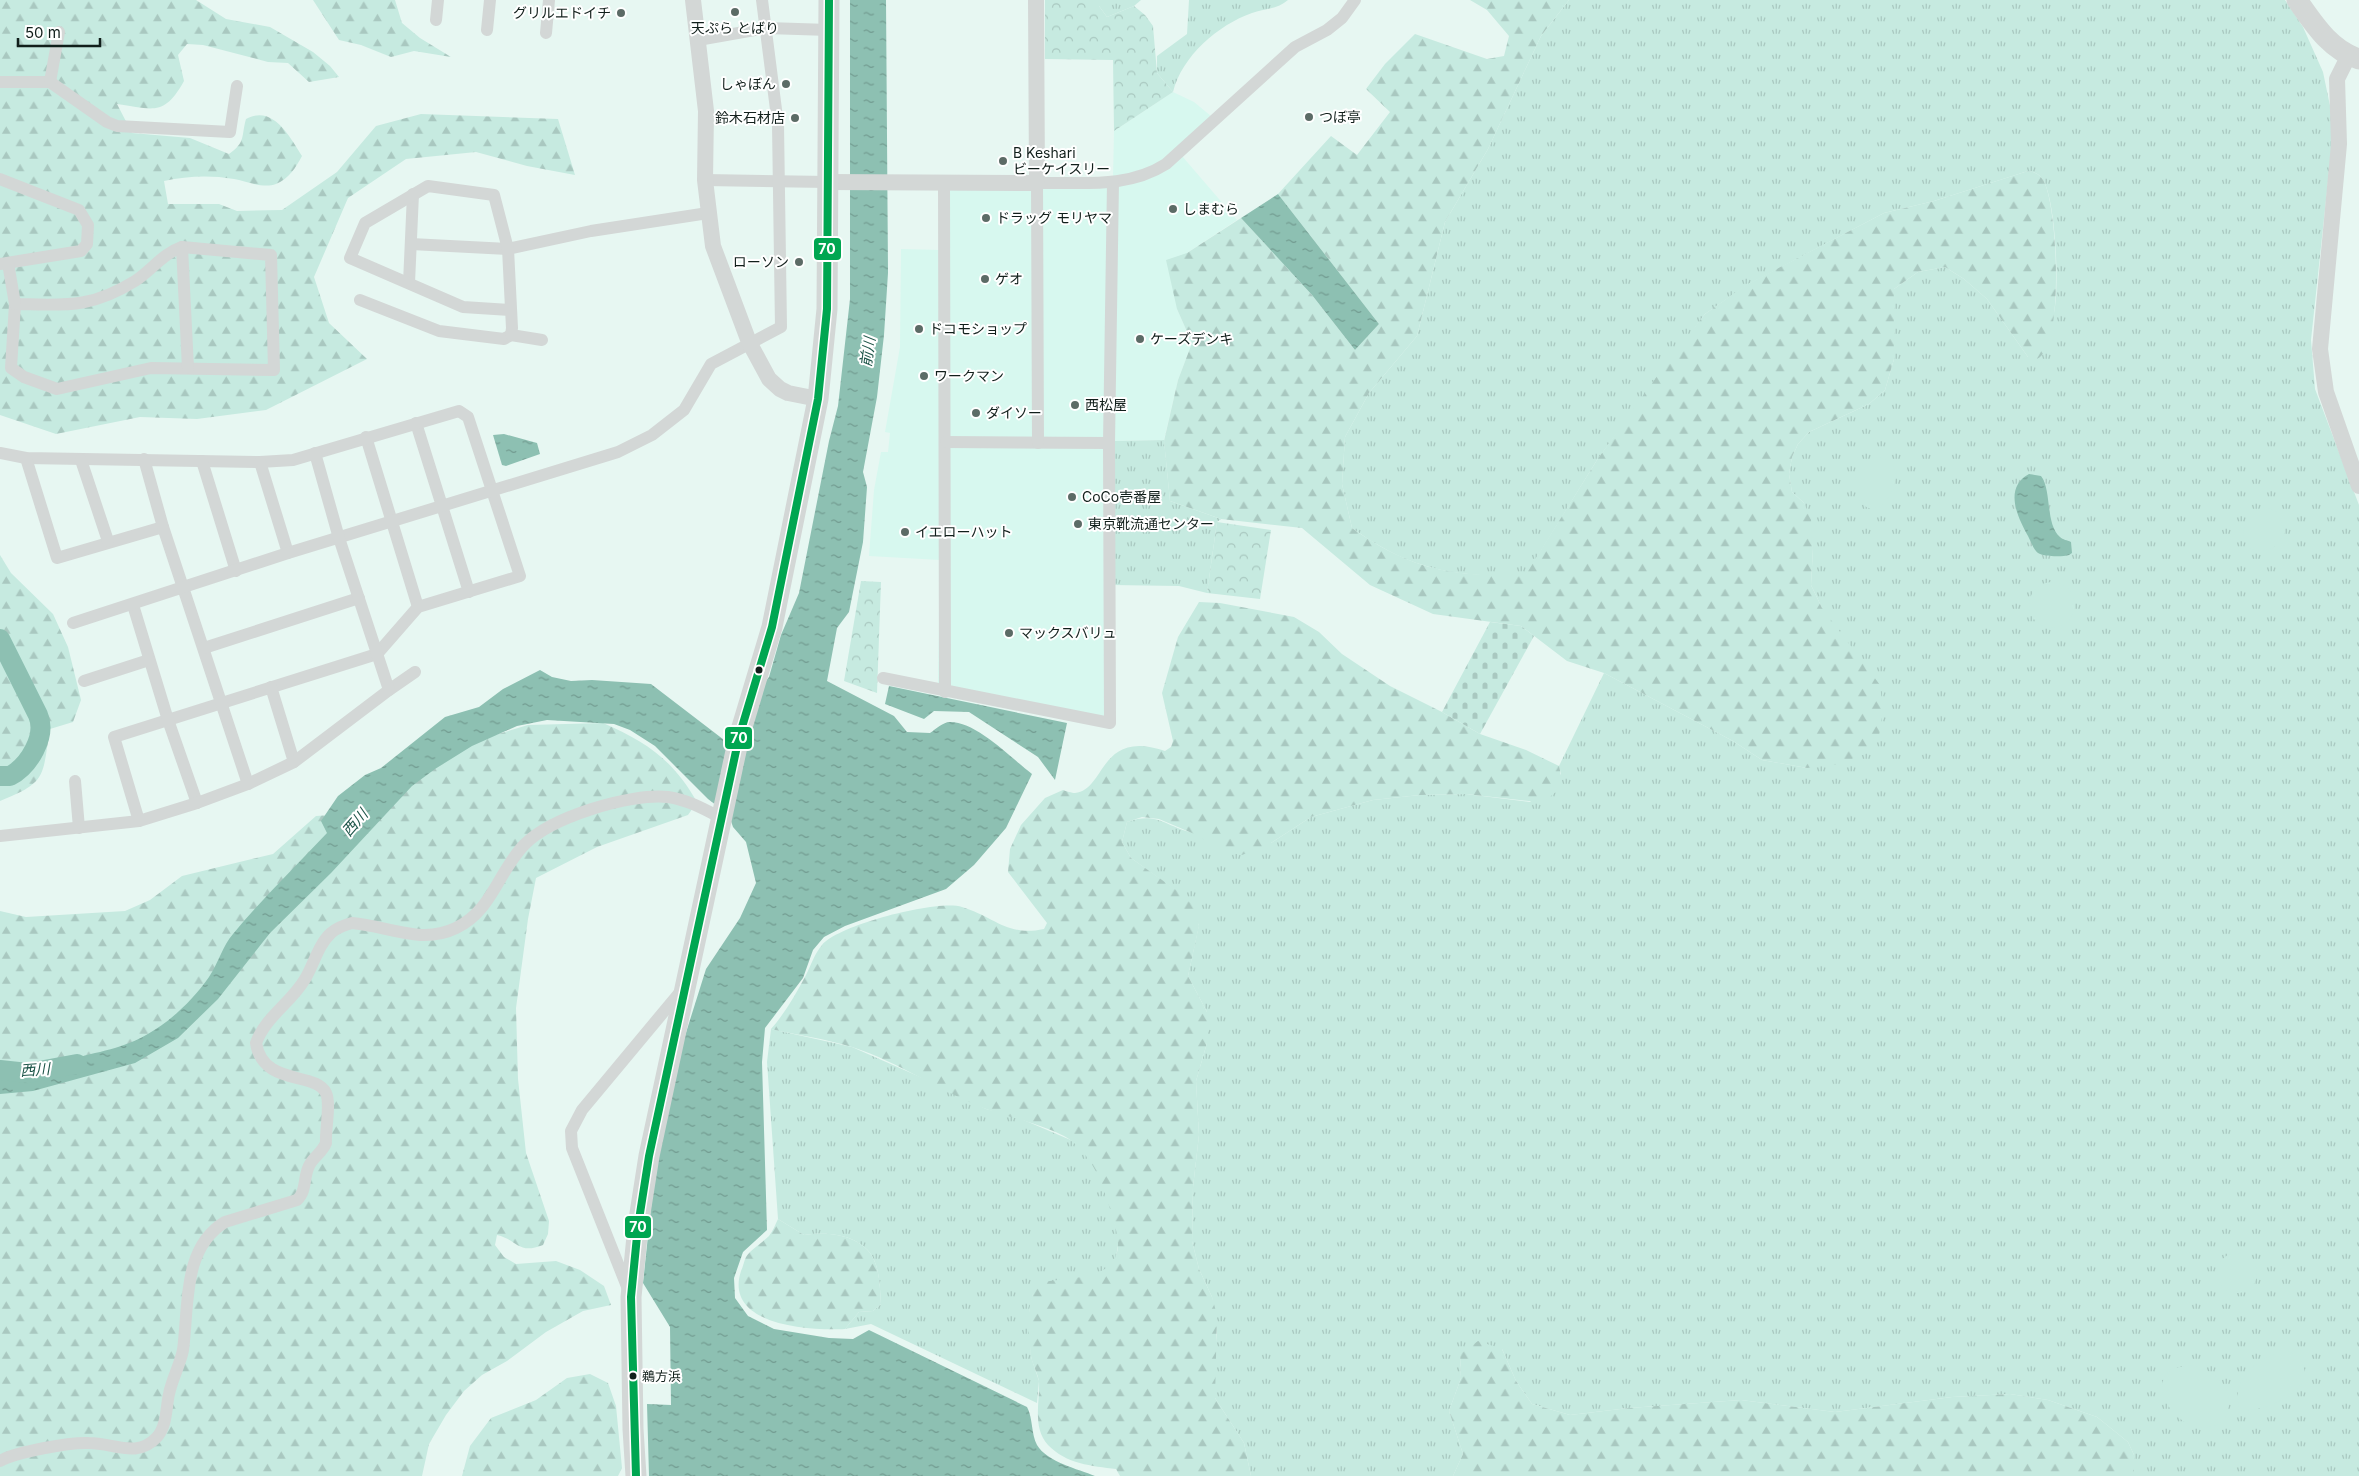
<svg xmlns="http://www.w3.org/2000/svg" width="2359" height="1476" viewBox="0 0 2359 1476" font-family="Inter,'Noto Sans JP',sans-serif">
<defs>
<pattern id="grass-tufts" width="24" height="20" patternUnits="userSpaceOnUse" patternTransform="scale(1.25)"><rect width="24" height="20" fill="#c6eae0"/><path d="M3 7l-1-3M5 7V3M7 7l1-3M15 17l-1-3M17 17v-4M19 17l1-3" fill="none" stroke="#a9c8c0"/></pattern>
<pattern id="forest-firs" width="22" height="20" patternUnits="userSpaceOnUse" patternTransform="scale(1.25)"><rect width="22" height="20" fill="#c6eae0"/><path d="M5 1l3.5 6h-7zM16 11l3.5 6h-7z" fill="#a9c8c0"/></pattern>
<pattern id="cemetery-stones" width="16" height="16" patternUnits="userSpaceOnUse" patternTransform="scale(1.25)"><rect width="16" height="16" fill="#c6eae0"/><path d="M2 7V4a2 2 0 0 1 4 0v3zM10 15v-3a2 2 0 0 1 4 0v3z" fill="#a9c8c0"/></pattern>
<pattern id="park-crowns" width="20" height="18" patternUnits="userSpaceOnUse" patternTransform="scale(1.25)"><rect width="20" height="18" fill="#c6eae0"/><path d="M2 6a3 3 0 1 1 6 0M12 15a3 3 0 1 1 6 0" fill="none" stroke="#a9c8c0"/></pattern>
<pattern id="water-ripples" width="26" height="14" patternUnits="userSpaceOnUse" patternTransform="scale(1.25)"><rect width="26" height="14" fill="#8dc0b2"/><path d="M2 4q2-2 4 0t4 0M15 11q2-2 4 0t4 0" fill="none" stroke="#729b90"/></pattern>
</defs>
<rect width="100%" height="100%" fill="#e7f7f2"/>
<path fill="#d7f8ef" d="M1173,92L1194,102L1217,121L1182,156L1237,220L1187,253L1177,309L1192,343L1178,380L1164,440L1115,441L1108,720L938,685L940,560L869,556L874,490L881,452H888L890,433L885,432L900,347L901,249L941,250L940,175L1113,178L1114,131Z"/>
<g fill="url(#grass-tufts)">
<path d="M1099,0H1141L1134,6L1107,17L1099,6Z"/>
<path d="M1189,0H1288C1278,9 1264,9 1252,13C1218,25 1182,56 1173,92L1157,73V56L1187,34Z"/>
<path d="M1569,0H2285L2303,27L2323,72L2334,125L2311,340L2315,389L2359,505V1476H2134V1455L2128,1442L2097,1417L2048,1400L2010,1394L1952,1397L1835,1412L1741,1400L1629,1408L1570,1415L1532,1404L1516,1381L1502,1349L1460,1354L1461,1378L1449,1411L1463,1454L1453,1476H1251L1244,1443L1215,1398L1214,1360L1217,1333L1212,1297L1199,1269L1192,1241L1193,1187L1199,1135L1196,1081L1207,1043V1012L1188,976L1199,925L1178,892L1131,858L1122,842L1127,822C1159,811 1165,827 1194,833C1219,838 1246,839 1271,843L1311,817L1373,800L1420,795L1466,794L1530,802L1561,774L1559,766L1604,673L1733,741L1762,760L1807,768L1822,608L1811,585L1813,548L1804,503L1792,492L1789,474L1792,457L1798,444L1809,432L1869,404L1885,390L1894,359V289L1918,272L1945,267L1964,279L1987,299L2028,357C2036,346 2050,331 2053,318C2060,293 2056,208 2045,184C2042,176 2036,172 2028,171L1934,201L1884,213L1747,285L1705,314L1597,460L1526,575C1456,578 1410,570 1352,528L1342,484L1345,437L1369,393L1417,336L1445,222L1488,149L1541,36Z"/>
<path d="M1164,440L1170,501L1221,519L1217,522L1207,593L1179,586L1112,585L1115,441Z"/>
<path d="M771,1029L852,1047L927,1080L986,1109L1014,1116L1073,1141L1090,1158L1104,1186L1119,1238L1116,1258L1109,1268L1099,1273L1033,1294L1029,1312L1031,1357L1039,1381L1037,1403L871,1324L845,1329L859,1312L873,1311L881,1304C880,1291 880,1277 876,1265C867,1235 830,1231 804,1235L778,1219L767,1062Z"/>
</g>
<g fill="url(#forest-firs)">
<path d="M0,0H196L226,19L270,27L313,52L330,66L339,77L309,82L288,63L268,62L203,45L187,44L178,55L184,81C164,117 153,109 117,104L132,133L190,138L229,154C246,142 241,136 246,119C273,104 290,137 302,156C296,167 289,179 276,184C263,189 246,181 234,179C210,175 187,176 164,181L168,204H219L237,211L282,210L337,172L376,126L421,114L558,119L575,175L527,166L476,152L406,159L348,198L314,277L329,323L367,359L266,410L197,419L140,417L56,434L0,415Z"/>
<path d="M313,0H395L402,23L420,38L451,57L414,51L391,57L361,45L339,40Z"/>
<path d="M1470,0H1569L1541,36L1488,149L1445,222L1417,336L1369,393L1345,437L1342,484L1352,528C1411,570 1455,578 1526,574L1597,460L1665,365L1705,314L1746,285L1884,213L1934,201L2028,171C2036,172 2042,176 2045,184C2057,210 2065,346 2037,359L2028,357L1987,299L1964,279L1945,267L1918,272L1894,289V359L1885,390L1869,404L1809,432L1798,444L1792,457L1789,474L1792,492L1804,503L1811,519L1813,548L1811,585L1822,608L1880,685L1883,711L1879,736L1867,753L1839,764L1807,768L1762,760L1733,741L1604,673L1567,661L1521,626L1433,614L1370,585L1302,528L1221,519L1170,501L1164,441L1178,380L1192,343L1177,309L1166,260L1187,253L1241,218L1312,295L1355,350L1379,324L1278,194L1331,136L1357,155L1390,112L1366,89L1385,64L1415,34L1487,59L1504,56L1509,36L1487,10Z"/>
<path d="M0,555L11,573L53,614L68,647L81,700L73,722L50,729C42,776 48,782 0,801Z"/>
<path d="M1199,602L1220,603L1294,617L1319,632L1342,654L1390,686L1442,712L1480,734L1526,750L1559,766C1564,784 1557,797 1538,802L1466,794L1420,795L1373,800L1311,817L1271,843L1242,855L1227,852L1192,833L1159,819L1142,817L1127,822L1122,842L1131,858L1179,892L1195,907L1199,926L1188,976L1207,1012V1043L1196,1081L1199,1135L1193,1187L1192,1241L1199,1269L1212,1297L1217,1315L1215,1398L1244,1443L1251,1476H1120L1116,1469C1092,1466 1066,1464 1048,1445C1032,1428 1040,1401 1039,1382C1038,1373 1032,1364 1031,1356C1029,1338 1026,1311 1033,1294C1035,1290 1039,1286 1042,1282C1079,1276 1131,1281 1115,1226C1106,1195 1099,1165 1074,1143C1058,1128 1008,1117 986,1109C941,1092 899,1062 852,1047C826,1039 797,1035 771,1029C785,1013 796,994 806,975C811,965 815,953 822,945C838,925 938,899 962,907C995,917 1007,937 1044,929L1047,923L1008,872L1010,849L1021,825L1045,798L1063,790C1066,791 1072,793 1075,793C1106,790 1099,728 1165,751L1171,747L1173,741L1162,693L1178,637Z"/>
<path d="M603,723C647,742 673,760 697,802L688,815L597,847L536,878L528,919L516,1008L518,1079L526,1153L549,1221L548,1234L543,1245C518,1255 518,1240 497,1235L495,1245L504,1257L516,1264L556,1261L580,1270L604,1286L611,1305L583,1311L546,1332L507,1361L482,1375L464,1391L446,1415L429,1444L422,1476H0V911L26,917L125,911L150,900L182,876L273,854L316,816L386,811L424,772L472,742L528,725Z"/>
<path d="M778,1219L804,1235C830,1231 867,1235 876,1265C880,1277 880,1291 881,1304L873,1311L859,1312L845,1329C811,1331 723,1326 741,1271C743,1267 744,1261 746,1257C751,1249 762,1243 769,1236C773,1231 775,1225 778,1219Z"/>
<path d="M1478,1341L1502,1349L1516,1381L1532,1404L1570,1415L1629,1408L1741,1400L1835,1412L1952,1397L2010,1394L2048,1400L2097,1417L2128,1442L2134,1455V1476H1453L1463,1454L1449,1411L1461,1378L1460,1354Z"/>
<path d="M590,1374L608,1383L616,1406L622,1468L618,1476H462L470,1446L491,1418L536,1400L567,1378Z"/>
</g>
<path fill="url(#cemetery-stones)" d="M1490,622L1521,626L1534,636L1480,734L1442,712Z"/>
<g fill="url(#park-crowns)">
<path d="M1045,0H1099V6L1107,17L1134,6L1145,15L1153,26L1157,73L1173,92L1114,131L1113,60L1045,59Z"/>
<path d="M1217,522L1271,530L1260,599L1207,593Z"/>
<path d="M861,581L881,582L877,693L844,681Z"/>
</g>
<g fill="#c6eae0">
<path d="M1874,457C1924,458 1874,541 1857,494C1851,477 1858,462 1874,457Z"/>
<path d="M2265,507L2277,512L2285,531C2280,549 2265,555 2249,548L2243,534C2246,520 2250,511 2265,507Z"/>
<circle cx="2052" cy="605" r="23"/>
<circle cx="2237" cy="1273" r="20"/>
<path d="M2286,1351C2294,1353 2300,1357 2303,1365C2315,1393 2260,1413 2240,1410C2229,1378 2259,1357 2286,1351Z"/>
<path d="M2190,1365C2219,1369 2243,1398 2220,1424C2213,1426 2204,1429 2196,1427C2179,1423 2155,1398 2164,1378C2165,1375 2169,1372 2171,1369Z"/>
</g>
<g fill="url(#water-ripples)">
<path d="M850,0H886L888,273L884,335L877,397L863,472L867,487L863,542L849,612L837,628L827,681L894,716L907,732L930,733C936,729 943,722 950,722C977,722 1011,758 1032,774L1006,828L974,865L946,889L845,926L824,937L813,950L803,978L765,1028L762,1062L767,1230L743,1252L734,1278L735,1298L748,1316L774,1329L829,1338L853,1339L869,1330L1027,1407C1033,1418 1031,1434 1037,1445C1047,1462 1078,1469 1095,1476H649L647,1404L671,1405L670,1327L643,1283L655,1170L684,1039L706,969L740,918L756,883L746,842L733,827L729,815L708,799L655,746L630,730L614,724L547,720L517,726L472,746L435,769L412,786L331,873L270,933L218,999L178,1038L135,1063L33,1091L0,1094V1074C39,1079 46,1068 80,1057C93,1053 107,1051 121,1046C156,1035 188,1007 209,977C218,964 223,945 233,934C262,899 295,867 327,833L321,821L338,796L365,775L381,768L445,717L479,707L503,689L540,670L552,677L571,681L592,680L651,684L745,756L759,689L769,677L781,635L799,593L829,441L838,406L850,299Z"/>
<path d="M1278,194L1379,324L1355,350L1312,295L1241,218Z"/>
<path d="M504,434L537,443L540,454L506,466L502,465L493,435Z"/>
<path d="M2029,474L2041,476C2052,490 2045,524 2060,537C2063,540 2067,540 2071,542L2072,553L2069,555C2063,557 2044,557 2038,553C2034,550 2031,542 2028,536C2018,518 2003,488 2029,474Z"/>
<path d="M889,686L1067,723L1055,780L1038,757L969,712L934,711L924,719L885,704Z"/>
</g>
<g fill="none" stroke-linecap="round" stroke-linejoin="round">
<g stroke="#8dc0b2" stroke-width="20">
<path d="M0,639L38,715C47,736 29,766 10,776H0"/>
<path d="M0,1070L28,1073L77,1064"/>
</g>
<g stroke="#d3d7d6" stroke-width="12">
<path d="M436,20L438,0"/>
<path d="M487,30L490,0"/>
<path d="M546,33L549,0"/>
<path d="M698,40L767,28L829,30"/>
<path d="M0,82H50L107,122L117,126L230,132L237,86"/>
<path d="M50,82L59,32"/>
<path d="M0,179L79,210L88,225L87,244L81,251L0,264"/>
<path d="M705,180L828,182"/>
<path d="M944,182L945,692"/>
<path d="M411,244L508,249L591,231L708,213"/>
<path d="M182,247L271,255L274,370L151,368L57,389L24,377L11,368L15,304C65,305 90,309 135,281C152,270 162,254 182,247Z"/>
<path d="M182,247L188,368"/>
<path d="M8,263L15,304"/>
<path d="M409,283L413,194"/>
<path d="M360,300L439,331L504,339L511,335"/>
<path d="M510,310L463,307L350,258L365,223L428,186L494,195L508,249L512,328L511,335L542,340"/>
<path d="M416,423L469,592"/>
<path d="M366,437L418,607"/>
<path d="M946,442L1109,443"/>
<path d="M1038,443L1037,183C1081,182 1127,189 1166,164L1295,47L1327,30L1342,18L1355,0"/>
<path d="M0,453L26,458L260,462L293,460L459,411L468,417L520,576L418,607L377,654L114,737L139,821"/>
<path d="M26,458L57,558L163,527"/>
<path d="M144,459L163,527L248,784"/>
<path d="M81,460L108,541"/>
<path d="M202,461L236,571"/>
<path d="M260,462L288,553"/>
<path d="M133,605L168,720L197,803"/>
<path d="M73,623L288,553L618,452L652,435L684,410L711,364L781,327L778,125L762,0"/>
<path d="M204,648L359,598"/>
<path d="M883,678L1110,723L1109,443L1113,182"/>
<path d="M84,681L149,660"/>
<path d="M271,687L294,762"/>
<path d="M389,690L415,672"/>
<path d="M75,781L79,828"/>
<path d="M0,836L139,821L197,803L248,784L294,762L389,690L339,538L315,453"/>
<path d="M628,1289L572,1148L571,1131L582,1110L681,991"/>
<path d="M0,1461C16,1452 70,1442 89,1443C114,1443 137,1459 157,1437C167,1426 166,1407 169,1394C172,1379 180,1365 183,1350C189,1306 182,1248 225,1222L297,1200C307,1191 303,1178 309,1166C313,1157 322,1153 326,1143C325,1131 331,1104 326,1093C316,1071 263,1087 256,1043C266,1016 291,1003 305,979C314,964 318,945 331,933C338,927 344,925 352,923C388,926 421,945 456,928C492,911 498,872 524,845C551,817 630,793 668,797C688,800 704,809 721,818"/>
</g>
<g stroke="#d3d7d6" stroke-width="16">
<path d="M693,0L706,111L705,180L713,246L749,342L769,379L780,389L788,393L818,399"/>
<path d="M2349,55L2337,79L2339,144L2320,349L2326,392L2359,486"/>
<path d="M828,182L1037,183L1036,0"/>
</g>
<g stroke="#d3d7d6" stroke-width="21">
<path d="M2297,0C2314,24 2330,50 2359,59"/>
<path d="M636,1476L633,1429L631,1297L638,1226L649,1156L739,737L772,627L818,399L827,309L829,0"/>
</g>
<g stroke="#fff" stroke-width="11">
<path id="bus-1" d="M636,1476L631,1297L638,1226L649,1156L739,737L772,627L818,399L827,309L829,0"/>
</g>
<use href="#bus-1" stroke="#00a651" stroke-width="8"/>
</g>
<g fill="#5c6b66" stroke="#fff" stroke-width="2">
<circle cx="735" cy="12" r="5"/>
<circle cx="621" cy="13" r="5"/>
<circle cx="786" cy="84" r="5"/>
<circle cx="1309" cy="117" r="5"/>
<circle cx="795" cy="118" r="5"/>
<circle cx="1003" cy="161" r="5"/>
<circle cx="1173" cy="209" r="5"/>
<circle cx="986" cy="218" r="5"/>
<circle cx="799" cy="262" r="5"/>
<circle cx="985" cy="279" r="5"/>
<circle cx="919" cy="329" r="5"/>
<circle cx="1140" cy="339" r="5"/>
<circle cx="924" cy="376" r="5"/>
<circle cx="1075" cy="405" r="5"/>
<circle cx="976" cy="413" r="5"/>
<circle cx="1072" cy="497" r="5"/>
<circle cx="1078" cy="524" r="5"/>
<circle cx="905" cy="532" r="5"/>
<circle cx="1009" cy="633" r="5"/>
</g>
<g fill="#111f1b" stroke="#fff" stroke-width="2">
<circle cx="759" cy="670" r="4.5"/>
<circle cx="633" cy="1376" r="4.5"/>
</g>
<g text-anchor="middle" stroke-width="4" stroke-linejoin="round" paint-order="stroke">
<g font-size="13" fill="#111f1b" stroke="#fff" text-anchor="start">
<text x="642" y="1381">鵜方浜</text>
</g>
<g font-size="14" fill="#111f1b" stroke="#fff" text-anchor="start">
<text x="611" y="18" text-anchor="end">グリルエドイチ</text>
<text x="735" y="33" text-anchor="middle">天ぷら とばり</text>
<text x="776" y="89" text-anchor="end">しゃぼん</text>
<text x="1319" y="122">つぼ亭</text>
<text x="785" y="123" text-anchor="end">鈴木石材店</text>
<text x="1013" y="158">B Keshari<tspan x="1013" dy="16">ビーケイスリー</tspan></text>
<text x="1183" y="214">しまむら</text>
<text x="996" y="223">ドラッグ モリヤマ</text>
<text x="789" y="267" text-anchor="end">ローソン</text>
<text x="995" y="284">ゲオ</text>
<text x="929" y="334">ドコモショップ</text>
<text x="1150" y="344">ケーズデンキ</text>
<text x="934" y="381">ワークマン</text>
<text x="1085" y="410">西松屋</text>
<text x="986" y="418">ダイソー</text>
<text x="1082" y="502">CoCo壱番屋</text>
<text x="1088" y="529">東京靴流通センター</text>
<text x="915" y="537">イエローハット</text>
<text x="1019" y="638">マックスバリュ</text>
</g>
<g font-size="15" font-style="italic" fill="#1e5549" stroke="#fff">
<text transform="translate(868 352) rotate(-82)" y="5">前川</text>
<text transform="translate(355 823) rotate(-49)" y="5">西川</text>
<text transform="translate(35 1070) rotate(-4)" y="5">西川</text>
</g>
</g>
<g stroke="#fff" stroke-width="2">
<rect x="813" y="237" width="29" height="24" rx="5" fill="#00a651"/>
<rect x="724" y="726" width="29" height="24" rx="5" fill="#00a651"/>
<rect x="624" y="1215" width="28" height="24" rx="5" fill="#00a651"/>
</g>
<g font-size="14" text-anchor="middle" font-weight="bold" fill="#fff">
<text x="827" y="254">70</text>
<text x="739" y="743">70</text>
<text x="638" y="1232">70</text>
</g>
<path d="M18 38v8h82v-8" fill="none" stroke="#111f1b" stroke-width="2.5"/>
<text x="25" y="38" font-size="15" fill="#111f1b" stroke="#ffffff" stroke-width="4" paint-order="stroke">50 m</text>
</svg>
